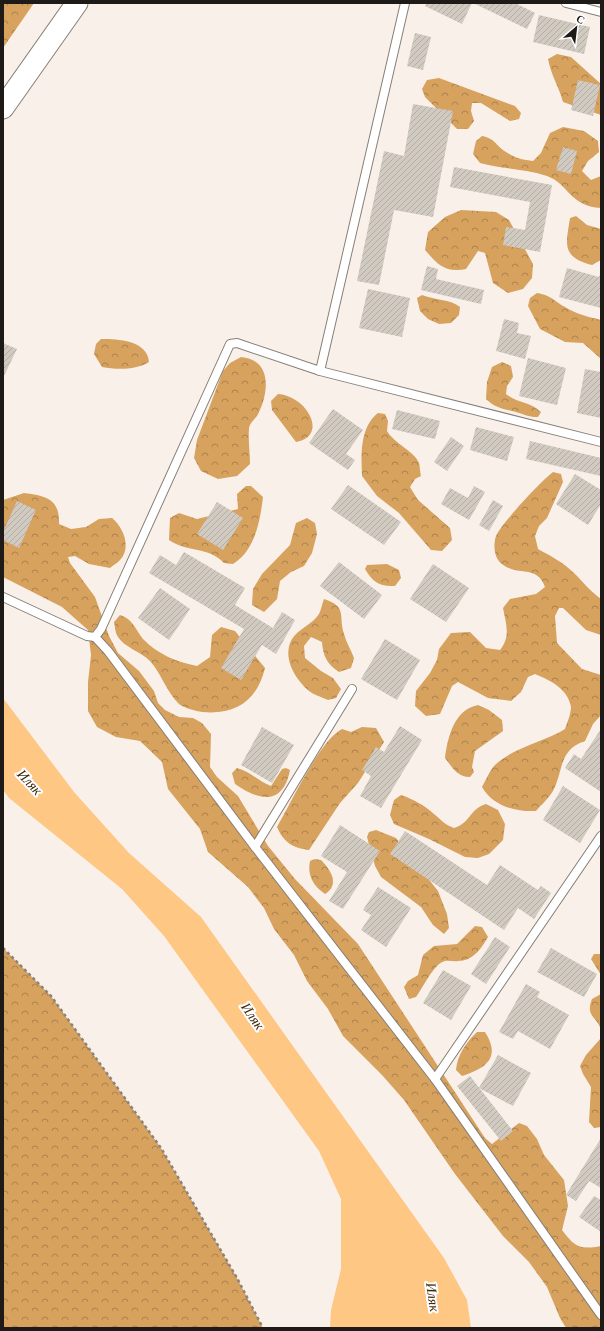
<svg xmlns="http://www.w3.org/2000/svg" width="604" height="1331" viewBox="0 0 604 1331" font-family="'Times New Roman',serif">
<defs>
<pattern id="forest-crowns" width="20" height="18" patternUnits="userSpaceOnUse"><rect width="20" height="18" fill="#d7a15e"/><path d="M2 6a3 3 0 1 1 6 0M12 15a3 3 0 1 1 6 0" fill="none" stroke="#ae824d"/></pattern>
<pattern id="building-hatch" width="6" height="6" patternUnits="userSpaceOnUse"><rect width="6" height="6" fill="#d1cac1"/><path d="M-1 1l2-2M0 6l6-6M5 7l2-2" fill="none" stroke="#b3ada5"/></pattern>
</defs>
<rect width="100%" height="100%" fill="#f9f1e9"/>
<g fill="url(#forest-crowns)">
<path d="M3,3H34L3,48Z"/>
<path d="M557,54L571,57L601,84V115L563,102C559,87 551,75 548,59Z"/>
<path d="M439,78L515,106L521,113L519,119L510,121L481,103H472L471,111L474,121L468,129H457L425,97L422,89L427,80Z"/>
<path d="M563,127L584,131L598,141L599,152L588,161L582,171L591,180L601,176V208C569,206 569,184 547,176C526,169 502,169 480,163L473,154L476,141L482,136C496,139 495,145 506,152C515,158 523,160 533,161L541,153L550,133Z"/>
<path d="M461,210L496,212L509,220L533,264L532,278L523,289L508,293L493,283L485,253L478,251L466,269C445,273 438,265 425,250L428,232L445,217Z"/>
<path d="M576,216L587,225L601,229V260L592,265C561,257 566,244 570,218Z"/>
<path d="M537,293C553,296 552,300 565,307C576,314 589,317 601,320V359L583,343L565,342L540,329L528,306L530,298Z"/>
<path d="M422,295C433,300 451,299 460,307L459,315L451,323L439,324L428,319L420,311L417,298Z"/>
<path d="M101,339C118,339 147,340 149,362C136,370 117,370 102,367L94,354L96,344Z"/>
<path d="M241,357C273,360 269,394 257,416C254,420 249,424 249,429C248,440 250,452 250,464L237,476L218,479L201,471L194,458L197,440L223,371L230,363Z"/>
<path d="M502,362L511,366L513,377L507,386L506,394C517,403 531,402 541,412L538,417C529,417 526,415 519,413C506,409 496,409 486,399L487,382L492,367Z"/>
<path d="M278,394C307,396 329,436 296,442L272,410L271,401Z"/>
<path d="M378,413L385,414L388,421L387,431C395,444 415,452 419,463C420,466 420,472 421,476L415,479L410,487L418,500L450,528L452,540L442,551L431,550L399,513L377,496L362,476C361,454 360,427 378,413Z"/>
<path d="M553,472L561,474L563,482L547,518L539,526L535,536L538,549C551,556 564,563 574,573C584,583 589,590 601,599V635L586,630L563,608H559L555,616L557,643L582,669L601,675V715L593,724L585,741C558,750 564,770 553,791C549,798 541,805 536,811C515,812 493,806 482,787C486,780 490,770 495,765C514,747 544,742 565,729C567,723 571,714 571,707C568,689 550,680 535,674L528,677L521,692L511,701L488,698L458,682L452,686L440,714L426,716L415,706L416,691L430,673L437,660L439,649L451,633L470,632L486,648L500,650C511,636 506,624 503,608L510,599L536,594L545,587C537,564 518,577 502,564C494,558 493,545 496,536C501,524 541,481 553,472Z"/>
<path d="M246,486H251L263,497C260,522 255,550 233,564L224,563C208,546 188,553 169,540L170,518L179,513L197,519L238,509L237,494Z"/>
<path d="M24,493C45,496 60,498 59,524L71,529L86,527L99,519L112,518C123,527 132,547 120,560C118,563 113,565 110,568L89,564L75,556L68,557L70,563L95,597L109,636L118,653L139,671L154,691L158,703L165,710L179,717L193,718L202,723L211,734L210,767L217,777L238,796L268,846L295,879L358,944L485,1138L492,1144L519,1123L527,1126L537,1139L544,1155L564,1180L568,1206L562,1230C575,1247 579,1250 601,1246V1328H566L560,1318L547,1287L529,1262L503,1236L455,1174L404,1100L382,1075L343,1036L328,1009L307,981L294,955L274,929L264,908L248,887L208,852L200,829L168,789L162,762L140,741L116,737L97,727L88,711V682L91,655L88,630L62,607L3,577V500Z"/>
<path d="M307,518L315,523L317,534L312,553L304,566L291,572L280,581L277,599L264,612L252,605L253,589L262,574L290,545L296,523Z"/>
<path d="M387,564L399,570L401,578L395,586C379,587 373,582 365,569L367,565Z"/>
<path d="M324,599C348,607 338,615 344,634C346,642 351,650 354,658L351,668L339,672C327,664 323,656 322,642L311,637L304,646L305,658L321,671L333,678L341,689L336,698L328,700C322,697 313,695 308,690C294,678 282,656 292,639C299,628 312,625 319,614C321,610 322,604 324,599Z"/>
<path d="M120,615C133,619 135,629 143,639C157,654 177,662 197,666L210,657L212,635L221,627L235,631L265,668C257,701 236,715 202,712C196,711 184,708 179,704C166,691 161,673 150,661C141,652 124,647 118,637C115,633 115,626 114,622Z"/>
<path d="M478,705L489,710L502,720L503,731L475,751L472,767L474,772L470,777C457,777 452,767 445,758C448,736 454,710 478,705Z"/>
<path d="M362,727L376,728L384,742L358,783L340,803L309,850C293,848 284,843 277,827C291,803 320,740 342,729L351,732Z"/>
<path d="M237,768C250,771 259,782 271,786L282,769L286,768L290,770C283,806 259,801 235,784L232,773Z"/>
<path d="M401,795C413,799 424,805 434,814C443,821 442,823 454,828C471,823 469,809 486,804L498,810L505,824L503,840L489,854L478,858L465,857L429,839L394,824L390,815L394,800Z"/>
<path d="M376,830L396,838L438,891L447,914L449,928L444,934L433,925L421,907L381,877L375,866L367,837L369,832Z"/>
<path d="M315,859L321,860C331,870 340,885 325,894C313,886 307,875 310,861Z"/>
<path d="M475,926L482,927L488,937C481,949 473,961 458,961C454,962 449,960 445,961C434,963 423,988 416,997L409,999L404,987L408,981L418,975L423,955L434,946L457,944Z"/>
<path d="M3,948L51,996L161,1148L237,1278L263,1328H3Z"/>
<path d="M594,954H601V975L591,959Z"/>
<path d="M601,994V1030C597,1016 585,1017 592,999Z"/>
<path d="M477,1032H485C501,1057 487,1068 462,1076L456,1070C457,1056 466,1042 477,1032Z"/>
<path d="M601,1038V1127L594,1128L589,1122L591,1087L583,1074L580,1066L586,1055Z"/>
</g>
<path fill="#fec783" d="M3,698L74,792L129,853L201,917L444,1258L467,1300L471,1328H330L331,1310L341,1269V1199L319,1151L164,936L122,889L9,798L3,790Z"/>
<g fill="url(#building-hatch)">
<path d="M427,3H472L462,24L425,6Z"/>
<path d="M473,3H515L535,13L527,29Z"/>
<path d="M539,15L590,27L584,54L533,42Z"/>
<path d="M415,33L431,37L423,70L407,66Z"/>
<path d="M578,80L600,85L593,116L571,110Z"/>
<path d="M413,104L453,111L433,217L394,210L379,285L357,281L384,151L404,156Z"/>
<path d="M563,147L577,151L571,174L556,170Z"/>
<path d="M454,167L552,185L540,252L503,245L506,227L525,230L530,202L450,187Z"/>
<path d="M427,266L438,269L436,279L484,290L481,304L421,290Z"/>
<path d="M567,268L599,277L601,272V308L559,297Z"/>
<path d="M368,289L410,298L402,337L359,328Z"/>
<path d="M504,319L519,323L517,333L531,336L525,359L496,351Z"/>
<path d="M3,343L17,349L3,378Z"/>
<path d="M528,358L566,368L557,405L519,396Z"/>
<path d="M585,369L601,372V418L577,413Z"/>
<path d="M333,409L363,430L346,454L355,460L348,470L309,443Z"/>
<path d="M397,410L440,421L435,439L392,429Z"/>
<path d="M476,427L514,437L507,461L470,450Z"/>
<path d="M451,437L464,446L447,471L434,462Z"/>
<path d="M530,441L601,458V476L526,459Z"/>
<path d="M575,474L601,490V504L588,525L556,504Z"/>
<path d="M348,485L401,522L384,545L331,509Z"/>
<path d="M474,486L485,492L469,520L441,504L450,488L468,498Z"/>
<path d="M493,500L503,506L489,531L479,525Z"/>
<path d="M17,501L36,510L19,548L3,540V532Z"/>
<path d="M217,502L243,518L223,550L197,534Z"/>
<path d="M184,552L245,588L235,605L273,628L282,612L295,620L276,654L262,645L241,680L221,668L244,629L149,573L160,555L176,565Z"/>
<path d="M339,562L382,595L364,619L320,586Z"/>
<path d="M433,564L469,588L446,622L410,599Z"/>
<path d="M160,588L190,609L169,640L138,618Z"/>
<path d="M385,639L420,660L397,700L361,679Z"/>
<path d="M400,726L422,740L381,808L360,796L371,776L362,770L376,747L384,752Z"/>
<path d="M262,727L294,745L272,783L241,765Z"/>
<path d="M601,729V792L565,768L574,754L581,759Z"/>
<path d="M563,786L600,810L580,843L543,820Z"/>
<path d="M340,825L380,851L343,909L329,901L347,872L321,856Z"/>
<path d="M405,831L487,885L500,865L538,890L541,886L551,893L534,919L518,908L504,930L390,854Z"/>
<path d="M378,887L411,908L386,947L361,930L371,915L363,910Z"/>
<path d="M495,937L510,947L486,984L471,974Z"/>
<path d="M551,948L597,974L584,997L537,972Z"/>
<path d="M443,970L471,986L451,1020L423,1003Z"/>
<path d="M526,984L540,992L537,997L569,1015L550,1049L518,1031L513,1039L499,1032Z"/>
<path d="M498,1055L531,1073L513,1106L479,1088Z"/>
<path d="M470,1076L513,1131L501,1141L457,1086Z"/>
<path d="M601,1138V1188L589,1181L576,1201L566,1195Z"/>
<path d="M594,1196L601,1200V1232L579,1217Z"/>
</g>
<g fill="none" stroke-linecap="round" stroke-linejoin="round">
<g stroke="#867f77" stroke-width="10">
<g id="service">
<path d="M405,3L320,371L601,442"/>
<path d="M566,3L601,12"/>
<path d="M3,597L87,636L95,637L101,629L230,344L237,343L320,371"/>
<path d="M95,637L108,651L255,847L435,1079"/>
<path d="M601,836L435,1079L601,1315"/>
<path d="M255,847L352,689"/>
</g>
</g>
<g stroke="#867f77" stroke-width="23">
<path id="tertiary" d="M3,108L77,3"/>
</g>
<path stroke="#89837e" stroke-width="2.5" stroke-dasharray="3 3" stroke-linecap="butt" d="M3,948L51,996L161,1148L237,1278L263,1328"/>
<use href="#service" stroke="#fff" stroke-width="8"/>
<use href="#tertiary" stroke="#fff" stroke-width="21"/>
</g>
<g text-anchor="middle" stroke-width="4" stroke-linejoin="round" paint-order="stroke">
<g font-size="14" font-style="italic" fill="#402a0c" stroke="#fff">
<text transform="translate(30 782) rotate(47)" y="5">Иляк</text>
<text transform="translate(253 1016) rotate(55)" y="5">Иляк</text>
<text transform="translate(433 1297) rotate(82)" y="5">Иляк</text>
</g>
</g>
<rect width="604" height="1331" fill="none" stroke="#1d1a17" stroke-width="8"/>
<g transform="translate(576 28) rotate(28)" stroke="#ffffff" stroke-width="3" paint-order="stroke">
<path d="M0-3L7 15L0 10L-7 15Z" fill="#1d1a17"/>
<text y="-6" font-size="11" font-weight="bold" text-anchor="middle" fill="#1d1a17">С</text>
</g>
</svg>
